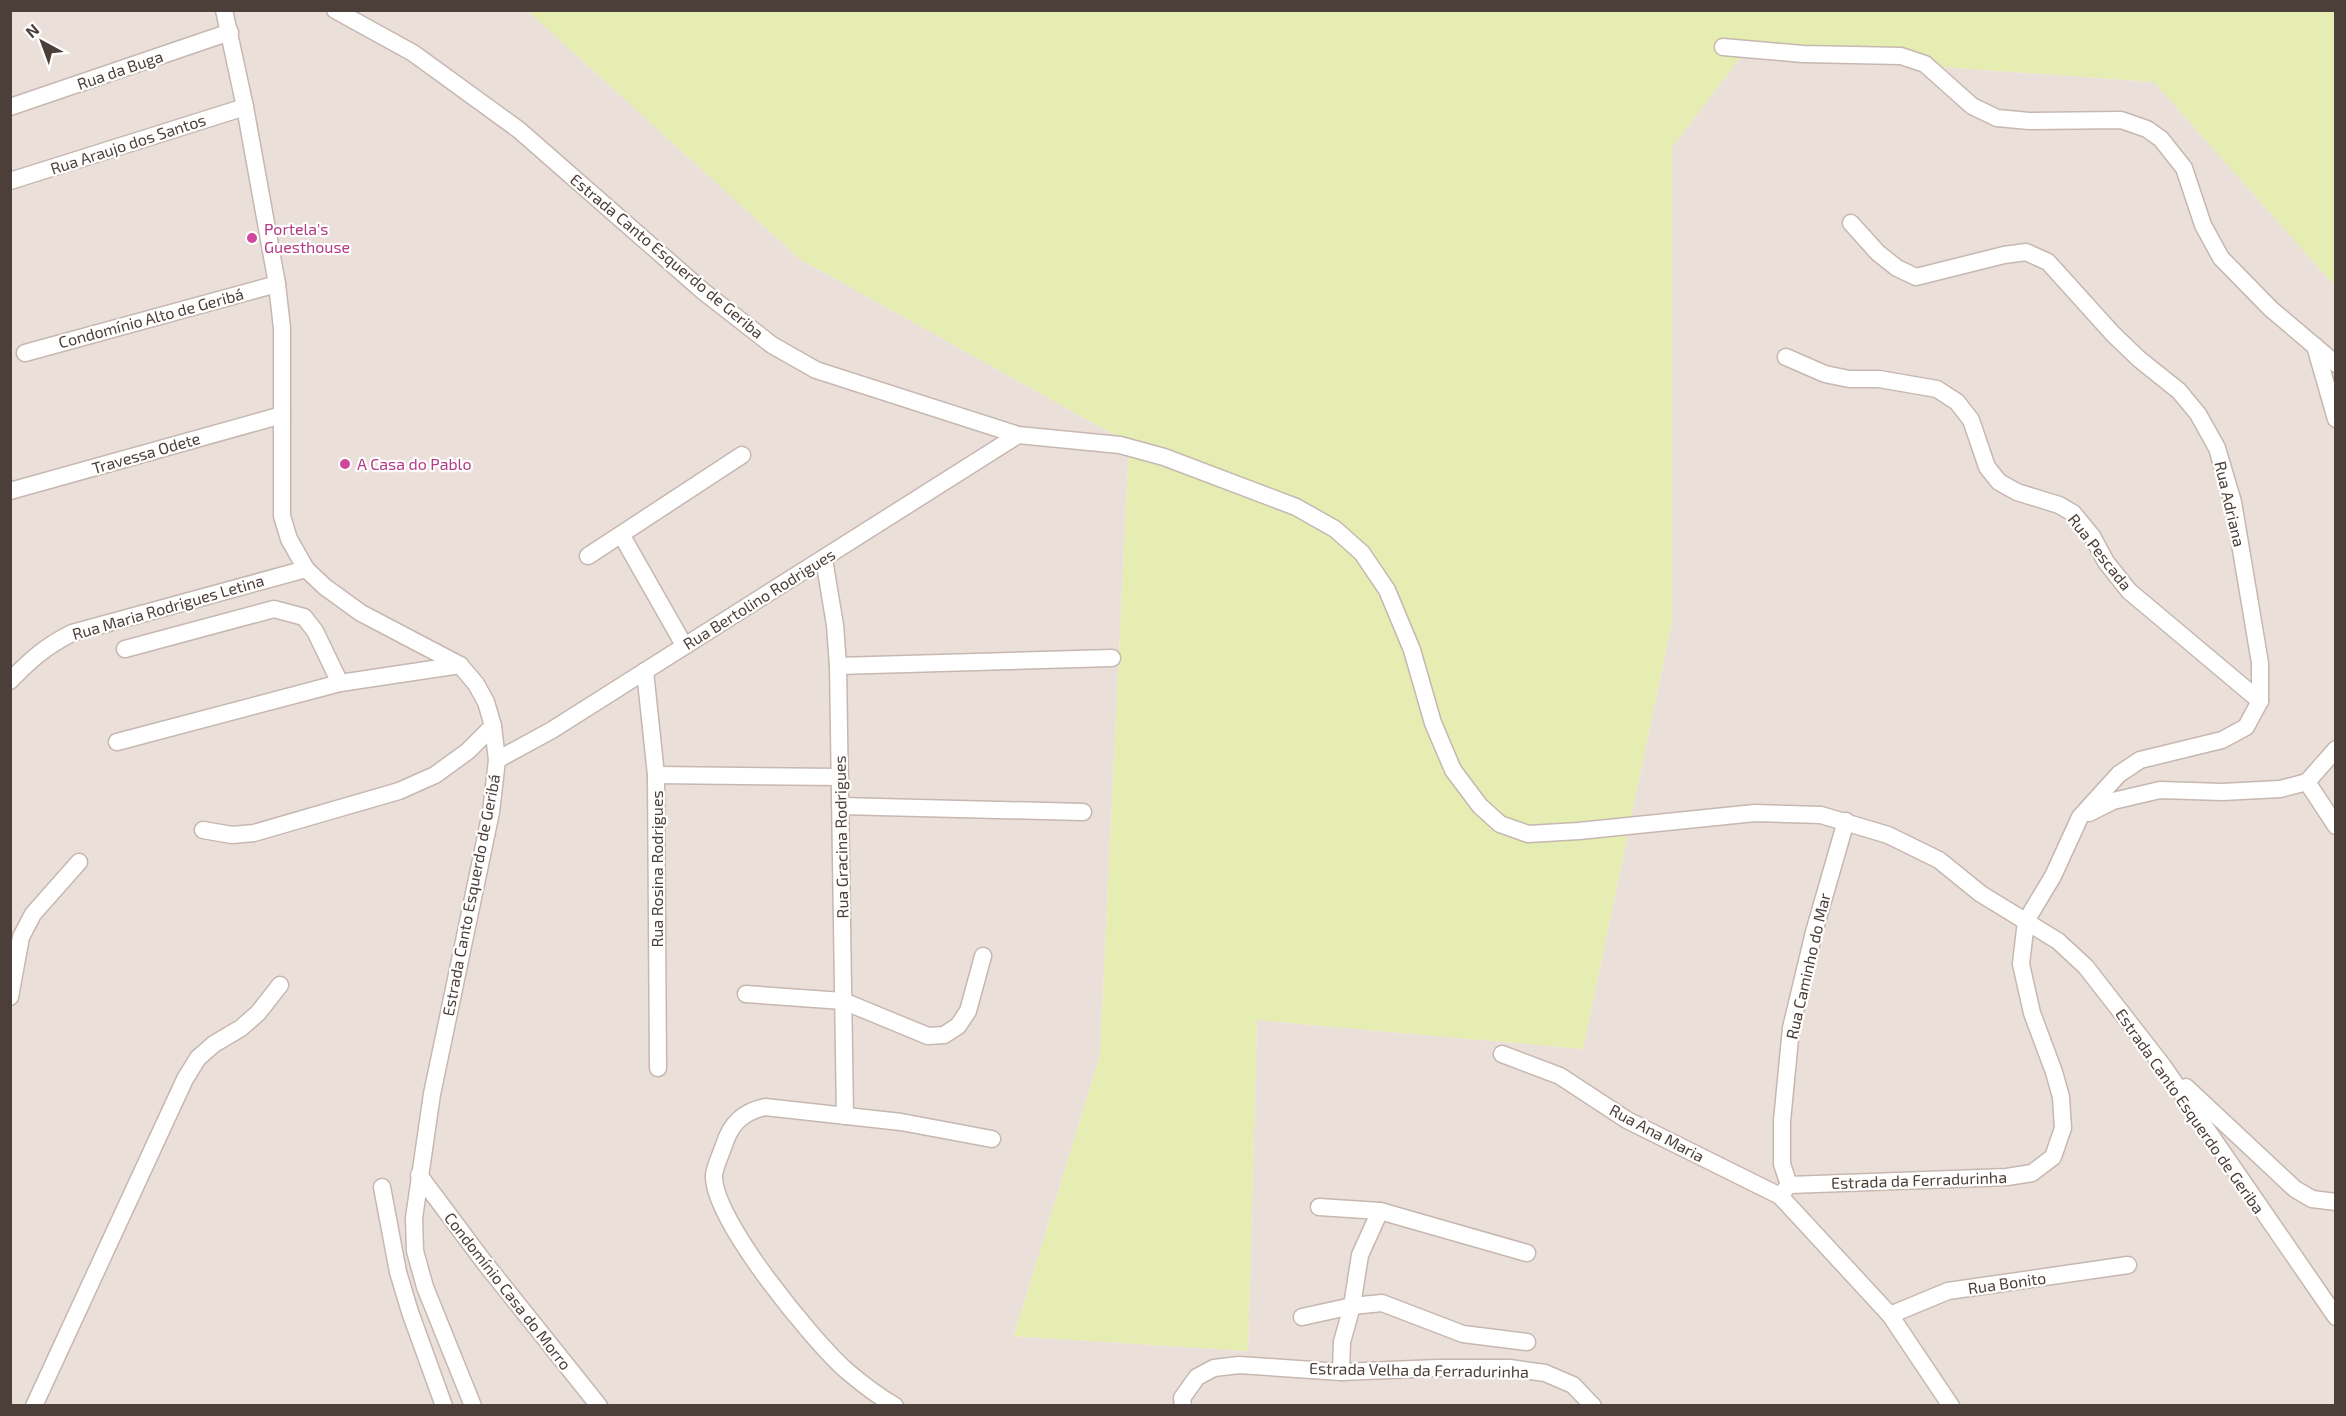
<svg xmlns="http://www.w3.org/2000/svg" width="2346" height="1416" viewBox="0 0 2346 1416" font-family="'Exo 2',sans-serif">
<rect width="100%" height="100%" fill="#f6f0eb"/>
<path fill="#ebe0d9" d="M11,11H528L800,259L1129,443L1100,1055L1014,1336L1248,1351L1257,1020L1583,1049L1672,621V147L1744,53L2154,82L2335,286V1405H11Z"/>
<path fill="#e5edb2" d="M528,11H2335V286L2154,82L1744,53L1672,147V621L1583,1049L1257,1020L1248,1351L1014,1336L1100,1055L1129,443L800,259Z"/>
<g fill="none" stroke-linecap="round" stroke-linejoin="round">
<g stroke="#c6b7b0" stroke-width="19">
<g id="street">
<path d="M224,10L245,107L277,284L282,328V516L289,539L306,569L325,587L361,613L460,665L476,684L486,702L493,726L497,760L491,812L432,1094L414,1218L415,1251L425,1287L473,1406"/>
<path d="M335,10L413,53L519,130L704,292L772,345L816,370L1018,435L1120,445L1164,457L1296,507L1335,529L1362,553L1387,590L1412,650L1433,723L1453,770L1480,806L1500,824L1528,834L1579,831L1755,813L1821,815L1888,835L1939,860L1981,894L2058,941L2086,967L2163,1066L2336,1317"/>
<path d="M1723,47L1803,54L1901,56L1925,64L1972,106L1997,118L2029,121L2121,120L2147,129L2161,139L2184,168L2203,225L2221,258L2271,309L2336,364"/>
<path d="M10,107L230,32"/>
<path d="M10,181L245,107"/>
<path d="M2315,346L2336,419"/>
<path d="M25,353L277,284"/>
<path d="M1786,357L1825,374L1849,379H1879L1937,389L1957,402L1971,420L1987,467L1999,482L2017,492L2059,505L2073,513L2092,536L2106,562L2129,591L2260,701"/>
<path d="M10,491L282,415"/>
<path d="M622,536L684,645"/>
<path d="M588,556L742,455"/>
<path d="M824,559L835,625L838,666L845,1116"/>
<path d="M125,649L274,609L304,617L315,631L340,683"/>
<path d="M838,666L1112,658"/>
<path d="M645,671L656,775L658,1068"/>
<path d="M10,681C30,660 46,646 72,633L306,569"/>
<path d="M117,742L340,683L460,665"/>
<path d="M497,760L552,730L1018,435"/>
<path d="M656,775L840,777"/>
<path d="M2307,782L2336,826"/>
<path d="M840,806L1083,812"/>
<path d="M2089,813L2113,801L2160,790L2222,792L2280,789L2307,782L2336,749"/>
<path d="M203,830L232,835L254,833L399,791L435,775L468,751L493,726"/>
<path d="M746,994L843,1001L928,1036L944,1035L958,1026L968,1011L983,956"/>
<path d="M10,997L21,937L33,914L79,862"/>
<path d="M1502,1054L1560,1076L1627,1120L1780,1196L1890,1315L1951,1406"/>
<path d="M2186,1087L2295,1189L2312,1199L2336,1202"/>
<path d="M419,1175L484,1262L599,1406"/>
<path d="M1789,1185L1782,1164V1121L1791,1028L1814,932L1846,821"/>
<path d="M382,1187L398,1272L410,1312L444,1406"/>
<path d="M1780,1196L1789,1185L2007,1177L2032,1173L2053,1157L2063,1128L2061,1097L2054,1072L2032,1013L2021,964L2026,921L2053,876L2080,817L2119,774L2140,760L2222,740L2246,727L2260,701V663L2233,502L2217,448L2198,414L2179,391L2139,359L2113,334L2048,262L2026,252L2004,255L1916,277L1897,268L1878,253L1851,223"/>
<path d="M1319,1207L1380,1211L1527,1253"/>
<path d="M1890,1315L1948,1291L2128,1265"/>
<path d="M1302,1317L1352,1306L1382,1303L1463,1334L1527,1342"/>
<path d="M1341,1372L1342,1342L1352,1306L1360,1255L1380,1211"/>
<path d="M34,1406L185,1079L198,1058L214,1044L241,1028L258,1013L280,985"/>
<path d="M895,1406C878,1396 861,1383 847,1371C813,1341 712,1219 714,1175C715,1166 721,1154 724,1145C731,1123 743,1112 765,1107L901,1122L992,1139"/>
<path d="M1183,1406L1182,1398L1197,1377L1214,1368L1239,1365L1341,1372L1438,1368H1510L1545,1373L1573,1385L1593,1406"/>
</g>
</g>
<use href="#street" stroke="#fff" stroke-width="16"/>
</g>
<g fill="#d1479c" stroke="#fff" stroke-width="2">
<circle cx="252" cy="238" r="6"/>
<circle cx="345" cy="464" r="6"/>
</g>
<g text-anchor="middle" stroke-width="4.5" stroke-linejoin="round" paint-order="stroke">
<g font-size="16" fill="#4c3e38" stroke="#fff">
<text transform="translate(120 70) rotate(-19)" y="6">Rua da Buga</text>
<text transform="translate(128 144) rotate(-18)" y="6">Rua Araujo dos Santos</text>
<text transform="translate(667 256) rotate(40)" y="6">Estrada Canto Esquerdo de Geriba</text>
<text transform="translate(151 318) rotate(-15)" y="6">Condomínio Alto de Geribá</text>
<text transform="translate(146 453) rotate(-16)" y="6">Travessa Odete</text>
<text transform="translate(2230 504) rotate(77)" y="6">Rua Adriana</text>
<text transform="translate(2100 552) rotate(52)" y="6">Rua Pescada</text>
<text transform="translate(759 599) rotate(-32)" y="6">Rua Bertolino Rodrigues</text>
<text transform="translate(168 607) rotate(-16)" y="6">Rua Maria Rodrigues Letina</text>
<text transform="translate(841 837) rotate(-91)" y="6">Rua Gracina Rodrigues</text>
<text transform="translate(657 869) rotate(-90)" y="6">Rua Rosina Rodrigues</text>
<text transform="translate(471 895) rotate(-79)" y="6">Estrada Canto Esquerdo de Geribá</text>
<text transform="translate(1808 966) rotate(-77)" y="6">Rua Caminho do Mar</text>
<text transform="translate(2190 1111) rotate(55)" y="6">Estrada Canto Esquerdo de Geriba</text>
<text transform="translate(1657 1133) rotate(28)" y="6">Rua Ana Maria</text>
<text transform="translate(1919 1180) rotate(-2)" y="6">Estrada da Ferradurinha</text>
<text transform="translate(2007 1283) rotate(-8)" y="6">Rua Bonito</text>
<text transform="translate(508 1291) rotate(52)" y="6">Condomínio Casa do Morro</text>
<text transform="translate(1419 1370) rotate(1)" y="6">Estrada Velha da Ferradurinha</text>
</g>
<g font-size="16" fill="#b23c85" stroke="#fff" text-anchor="start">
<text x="264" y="235">Portela's<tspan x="264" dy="18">Guesthouse</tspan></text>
<text x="357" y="470">A Casa do Pablo</text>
</g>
</g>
<rect width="2346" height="1416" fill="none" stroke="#4c3e38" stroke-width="24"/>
<g transform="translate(42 42) rotate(319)" stroke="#ffffff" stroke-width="4.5" paint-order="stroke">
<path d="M0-4.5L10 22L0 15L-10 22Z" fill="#4c3e38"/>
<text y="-9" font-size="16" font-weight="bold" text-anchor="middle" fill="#4c3e38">N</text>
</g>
</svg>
